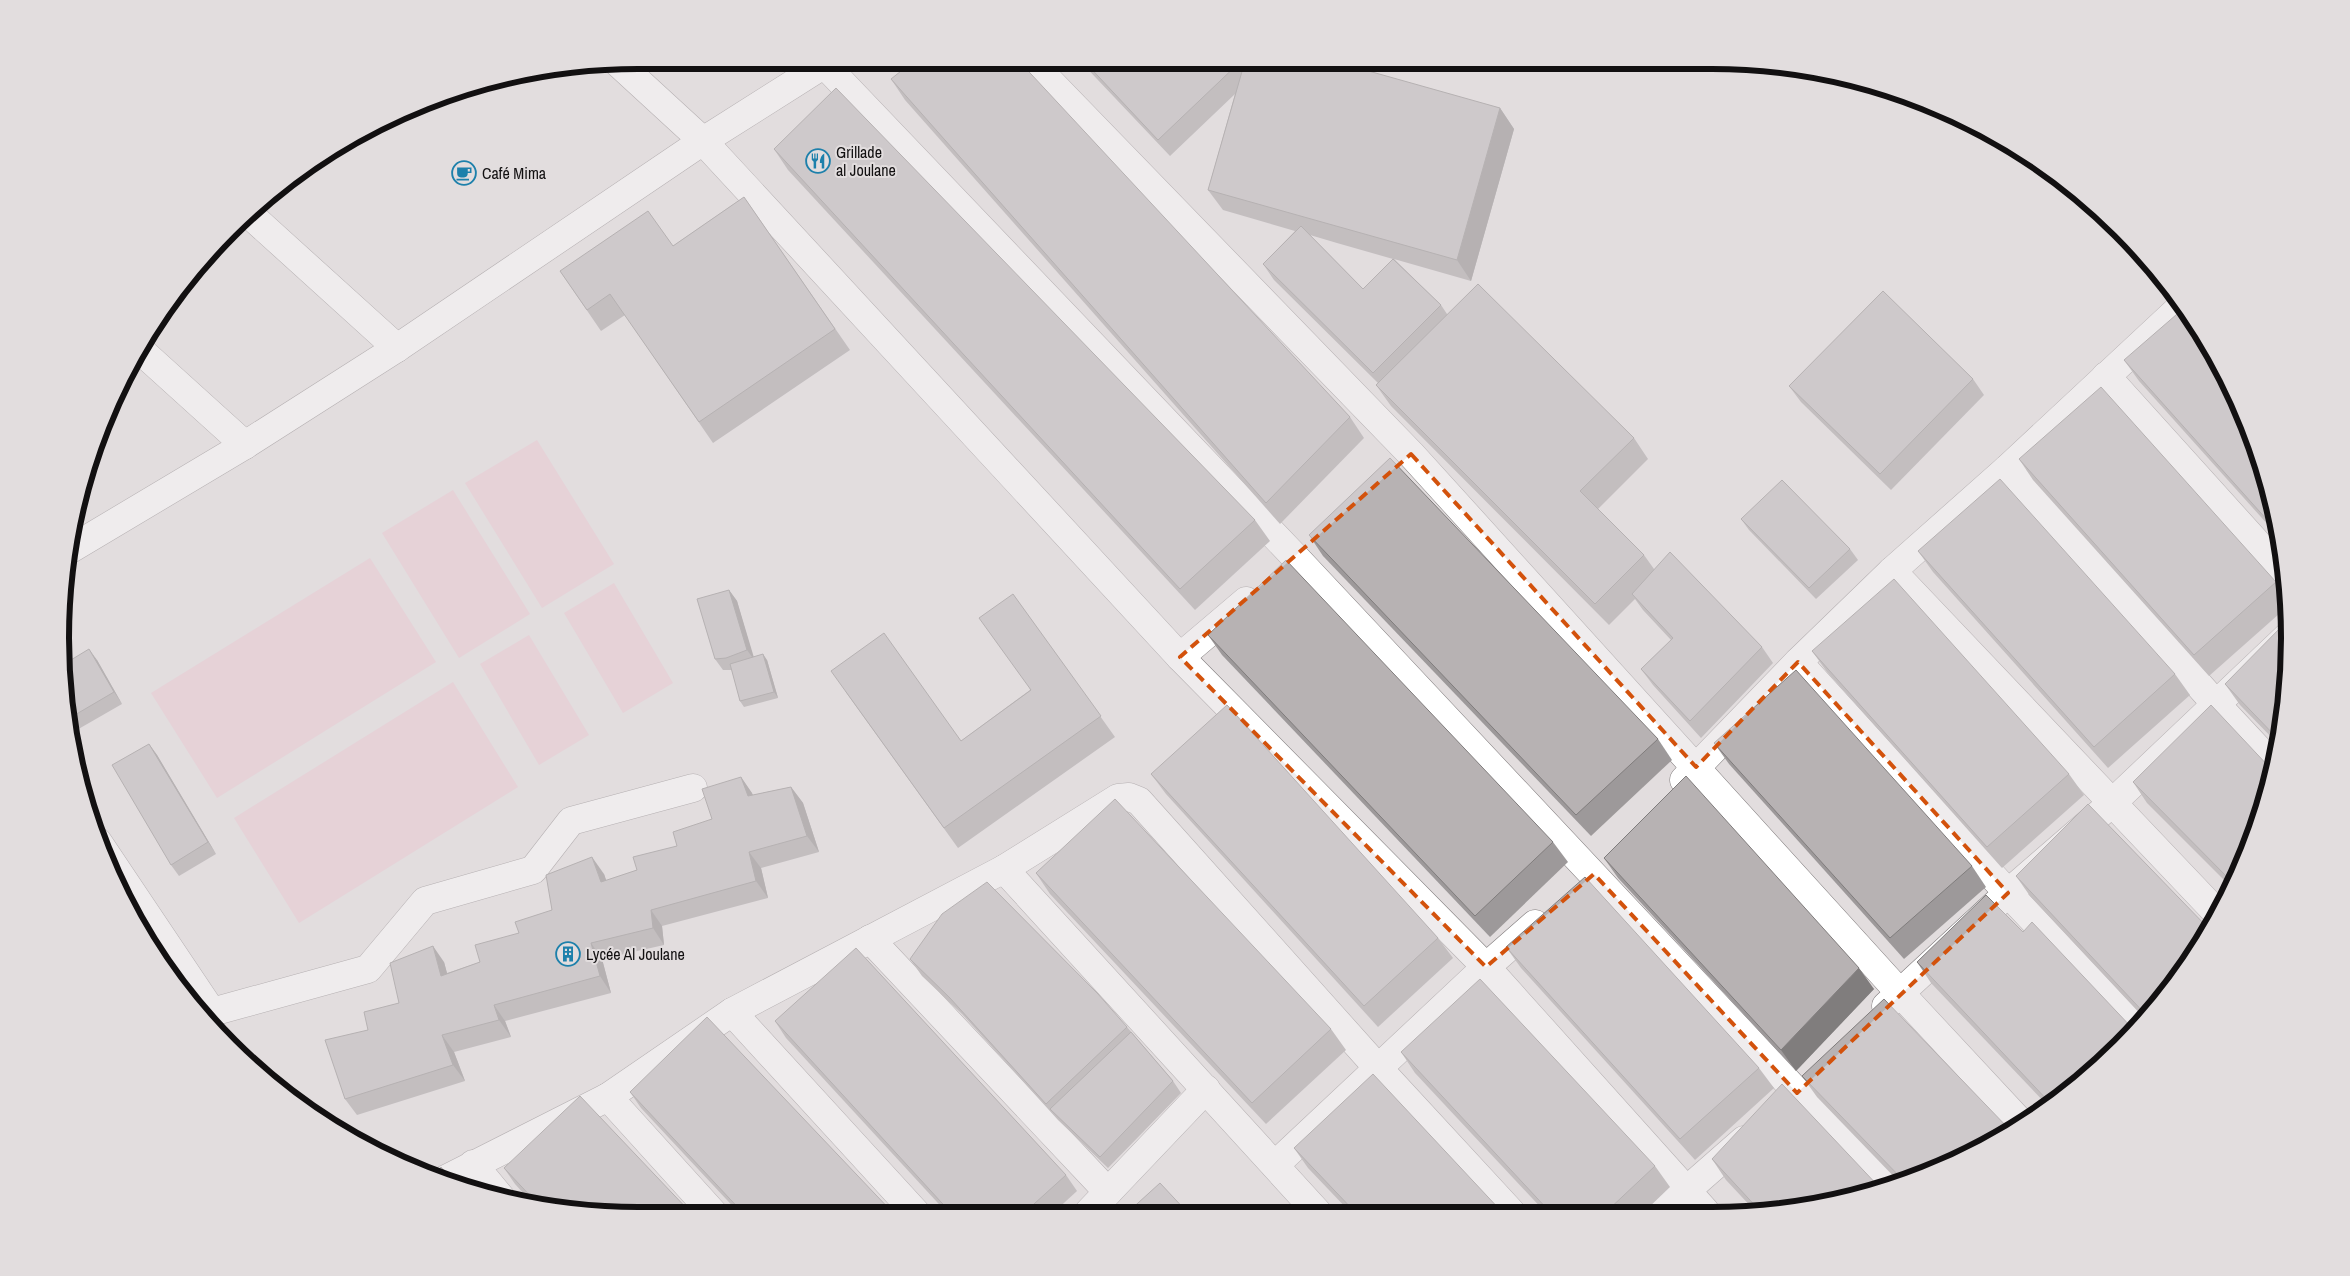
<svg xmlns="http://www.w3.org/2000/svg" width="2350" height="1276" viewBox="0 0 2350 1276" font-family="'Archivo Narrow',sans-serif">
<rect width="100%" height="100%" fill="#e2ddde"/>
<g fill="#eac5cf">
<path d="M537,440L614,564L542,608L465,483Z"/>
<path d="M453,490L530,614L459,658L382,533Z"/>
<path d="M370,558L436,662L217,798L151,693Z"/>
<path d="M614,583L673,683L623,713L564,613Z"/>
<path d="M529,635L589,735L539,765L480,664Z"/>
<path d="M453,682L518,787L299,923L234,818Z"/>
</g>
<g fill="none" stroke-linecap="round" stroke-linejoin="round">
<g stroke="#807c7d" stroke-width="29">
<g id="minor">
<path d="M1029,60L1411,454L1900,993L2022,1124"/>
<path d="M617,62L703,141L1180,657L1486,967L1705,1211"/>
<path d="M824,64L1296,558L1887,1188"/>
<path d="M249,214L397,348"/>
<path d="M140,350L245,445"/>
<path d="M2106,376L2284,573"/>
<path d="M2007,469L2215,703L2273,765"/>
<path d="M1892,571L2218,914"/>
<path d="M1180,657L1246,601"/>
<path d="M1798,662L2008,893L2136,1029"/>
<path d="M1684,780L1798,662L1892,571L2007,469L2183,305"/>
<path d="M98,842L212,1012"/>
<path d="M1004,869L1318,1213"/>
<path d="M870,939L1108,1192"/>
<path d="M1886,1006L2008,893L2112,803L2288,636"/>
<path d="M212,1012L368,969L425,901L533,870L571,821L693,788"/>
<path d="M732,1012L917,1214"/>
<path d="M608,1097L714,1214"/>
<path d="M473,1164L502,1199"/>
<path d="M1275,1165L1486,967L1535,924"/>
<path d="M446,1179L608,1097L732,1012L1004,869L1118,798L1129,797L1139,801L1378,1068L1511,1212"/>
<path d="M1663,1211L1744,1140"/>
<path d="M1088,1213L1206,1089"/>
</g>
</g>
<g stroke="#807c7d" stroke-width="29">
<path id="major" d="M69,550L245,445L397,348L703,141L831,60"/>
</g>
<use href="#minor" stroke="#fff" stroke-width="28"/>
<use href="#major" stroke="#fff" stroke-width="28"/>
</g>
<g fill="#9d999a" fill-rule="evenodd">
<path d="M1079,60L1241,61L1244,65L1500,108L1514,129L1471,281L1394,259L1441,305L1447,314L1634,438L1648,459L1598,509L1644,555L1654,569L1762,647L1773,663L1701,738L1653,685L1641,669L1671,640L1643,610L1635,599L1609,625L1391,406L1376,385L1378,383L1274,280L1263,264L1295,231L1223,210L1208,190L1235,94L1170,156ZM1310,235L1337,243L1393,259L1363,289Z"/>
<path d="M891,79L1350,417L1364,438L1280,524L905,100Z"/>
<path d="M774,149L1255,520L1270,541L1195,610L788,170Z"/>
<path d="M744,197L850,350L713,443L625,315L601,331L560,271L673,246Z"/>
<path d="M2124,360L2270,488L2278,536L2139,381Z"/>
<path d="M1973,379L1984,395L1891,490L1801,402L1789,386Z"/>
<path d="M2019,459L2276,582L2289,601V605L2209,676L2033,480Z"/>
<path d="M1741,519L1850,549L1858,560L1816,599L1749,530Z"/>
<path d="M1309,535L1658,739L1672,760L1591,836L1323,556Z"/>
<path d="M1918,551L2175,674L2190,695L2108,768L1933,572Z"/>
<path d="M729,590L737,601L753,657L767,660L778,698L744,707L740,701L732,670H723L715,659Z"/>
<path d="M1013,594L1115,737L958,848L845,691L961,741L1030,690Z"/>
<path d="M1208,635L1553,842L1568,862L1490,937L1222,655Z"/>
<path d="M1812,651L2069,774L2084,795L2002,868L1827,672Z"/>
<path d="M97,660L122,704L75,731L69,722L61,676Z"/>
<path d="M2225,684L2285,713L2278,744L2240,705Z"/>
<path d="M1714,743L1972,866L1986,887L1904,959L1729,764Z"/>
<path d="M149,744L157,755L216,854L179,876L171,865Z"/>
<path d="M1151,774L1438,938L1453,958L1378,1027L1166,794Z"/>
<path d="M741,777L753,795L791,787L803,803L819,852L761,868L768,898L662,926L664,945L602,959L611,993L505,1021L511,1037L454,1052L465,1081L357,1115L345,1099L368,1030L399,1003L444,962L447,973L480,962L519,933L604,874L606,881L637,870L677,846L712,819Z"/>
<path d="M2133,782L2259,824L2231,887L2147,803Z"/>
<path d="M1604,858L1874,989L1796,1071L1618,878Z"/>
<path d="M1036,873L1331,1029L1346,1050L1266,1124L1050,894Z"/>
<path d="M2016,876L2210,930L2146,1020L2030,896Z"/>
<path d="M2023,932L2134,1030L2048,1106L1931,983L1917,962Z"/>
<path d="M1506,947L1759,1068L1774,1088L1695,1160L1521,968Z"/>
<path d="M910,959L1127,1027L1173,1081L1181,1093L1108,1168L1058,1120L962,1014L922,976Z"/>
<path d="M775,1021L1066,1175L1077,1191L1053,1213L948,1214L786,1038Z"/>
<path d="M1401,1052L1655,1166L1670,1187L1644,1212H1545L1415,1073Z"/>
<path d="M1802,1076L2010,1130L1901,1184L1817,1097Z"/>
<path d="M630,1092L894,1214H740L641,1108Z"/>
<path d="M1294,1148L1502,1212H1350L1308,1168Z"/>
<path d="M1712,1159L1787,1211H1755L1726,1180Z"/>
<path d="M504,1168L600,1215L533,1204L515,1184Z"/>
</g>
<g fill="#807d7d">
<path d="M1500,108L1514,129L1471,281L1457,260Z"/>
<path d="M729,590L737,601L755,661L747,650Z"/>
<path d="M89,649L97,660L122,704L114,692Z"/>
<path d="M763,654L767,660L778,698L774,692Z"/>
<path d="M149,744L157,755L216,854L208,842Z"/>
<path d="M741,777L752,793L759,812L748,796Z"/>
<path d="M791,787L803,803L819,852L807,836Z"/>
<path d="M749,852L761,868L768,898L756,881Z"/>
<path d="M592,857L604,874L613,899L601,882Z"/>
<path d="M651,910L662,926L664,945L653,928Z"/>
<path d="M591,943L602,959L611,993L600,976Z"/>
<path d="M433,946L444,962L452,992L441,976Z"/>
<path d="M1859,968L1874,989L1796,1071L1781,1050Z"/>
<path d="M494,1005L505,1021L511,1037L499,1020Z"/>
<path d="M442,1035L454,1052L465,1081L453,1065Z"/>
</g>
<g fill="#b7b2b3" stroke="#807d7d">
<path d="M915,60H1018L1350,417L1266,503L891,79Z"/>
<path d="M1083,60L1241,61L1158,140Z"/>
<path d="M1245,61H1333L1500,108L1457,260L1208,190Z"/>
<path d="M836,88L1255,520L1180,589L774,149Z"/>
<path d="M744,197L835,329L699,422L610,294L587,310L560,271L648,211L673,246Z"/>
<path d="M1301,226L1363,289L1393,259L1441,305L1373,373L1263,264Z"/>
<path d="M1478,284L1634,438L1580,491L1644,555L1595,604L1376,385Z"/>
<path d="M1883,291L1973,379L1880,474L1789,386Z"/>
<path d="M2184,308L2230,382L2270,488L2277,531L2124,360Z"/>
<path d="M2101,387L2276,582L2194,655L2019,459Z"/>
<path d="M1390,458L1658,739L1576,815L1309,535Z"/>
<path d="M2000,479L2175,674L2094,747L1918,551Z"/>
<path d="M1782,480L1850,549L1809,588L1741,519Z"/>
<path d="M1670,552L1762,647L1690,721L1641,669L1673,638L1632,594Z"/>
<path d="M1286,560L1553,842L1475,916L1208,635Z"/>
<path d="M1894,579L2069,774L1987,847L1812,651Z"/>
<path d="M729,590L747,650L726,658L715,659L697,599Z"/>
<path d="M1013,594L1101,716L944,828L831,671L884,633L961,741L1031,690L979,618Z"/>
<path d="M2288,620L2285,713L2279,740L2225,684Z"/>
<path d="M89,649L114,692L68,719L61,676V666Z"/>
<path d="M763,654L774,692L740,701L730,664Z"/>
<path d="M1796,670L1972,866L1890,938L1714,743Z"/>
<path d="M1227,705L1438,938L1364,1006L1151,774Z"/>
<path d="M2211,705L2272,770L2259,824L2233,883L2133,782Z"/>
<path d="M149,744L208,842L171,865L112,765Z"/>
<path d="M1686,776L1859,968L1781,1050L1604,858Z"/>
<path d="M741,777L748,796L791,787L807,836L749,852L756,881L651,910L653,928L591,943L600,976L494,1005L499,1020L442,1035L453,1065L345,1099L325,1040L368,1030L364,1012L399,1003L390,963L433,946L441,976L480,962L475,945L519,933L515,922L552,910L546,875L592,857L601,882L637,870L633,857L677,846L673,832L712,819L702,789Z"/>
<path d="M1115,799L1331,1029L1252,1103L1036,873Z"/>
<path d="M2088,804L2210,930L2148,1017L2016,876Z"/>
<path d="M1585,877L1759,1068L1680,1139L1506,947Z"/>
<path d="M987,882L1098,994L1127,1027L1046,1104L950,998L910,959L942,914Z"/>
<path d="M1986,895L2023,932L2032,922L2134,1030L2050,1103L1917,962Z"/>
<path d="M856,948L1066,1175L1024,1213L952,1214L775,1021Z"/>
<path d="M1480,979L1655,1166L1606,1212H1550L1401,1052Z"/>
<path d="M1884,999L2010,1130L1905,1182L1802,1076Z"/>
<path d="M707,1017L894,1214H744L630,1092Z"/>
<path d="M1131,1032L1173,1081L1100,1157L1050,1109Z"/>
<path d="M1373,1074L1502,1212H1355L1294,1148Z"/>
<path d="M1782,1084L1881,1189L1787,1211H1760L1712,1159Z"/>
<path d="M580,1096L692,1214L600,1215L538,1204L504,1168Z"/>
<path d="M441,1167L454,1182L434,1174Z"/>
<path d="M1160,1183L1188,1213H1127Z"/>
<path d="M1687,1206L1692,1211H1682Z"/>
</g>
<path d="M0 0H2350V1276H0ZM1411,454L1696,767L1798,662L2008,893L1797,1093L1594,874L1486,967L1180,657Z" fill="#e2ddde" fill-opacity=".55" fill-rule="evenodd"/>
<path fill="none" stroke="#d3520c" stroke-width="4" stroke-dasharray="10 6" stroke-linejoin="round" d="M1411,454L1696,767L1798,662L2008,893L1797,1093L1594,874L1486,967L1180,657Z"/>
<defs>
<g id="restaurant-ring" transform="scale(1.25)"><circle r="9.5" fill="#e2ddde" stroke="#1d80ab" stroke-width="1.5"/><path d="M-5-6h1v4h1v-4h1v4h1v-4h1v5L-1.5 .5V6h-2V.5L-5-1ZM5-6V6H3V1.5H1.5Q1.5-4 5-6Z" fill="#1d80ab"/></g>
<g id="cafe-ring" transform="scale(1.25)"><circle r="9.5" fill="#e2ddde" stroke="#1d80ab" stroke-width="1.5"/><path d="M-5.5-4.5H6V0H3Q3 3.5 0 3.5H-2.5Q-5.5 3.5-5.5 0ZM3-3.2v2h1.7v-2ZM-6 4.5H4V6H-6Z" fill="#1d80ab"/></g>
<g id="building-ring" transform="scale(1.25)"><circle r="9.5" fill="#e2ddde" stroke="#1d80ab" stroke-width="1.5"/><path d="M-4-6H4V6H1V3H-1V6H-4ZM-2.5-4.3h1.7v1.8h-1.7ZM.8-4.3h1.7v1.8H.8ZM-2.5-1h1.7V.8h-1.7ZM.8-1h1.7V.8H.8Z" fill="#1d80ab"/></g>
</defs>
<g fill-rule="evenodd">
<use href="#restaurant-ring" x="818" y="161"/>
<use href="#cafe-ring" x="464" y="173"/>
<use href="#building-ring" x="568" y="954"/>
</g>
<g text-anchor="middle" stroke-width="4" stroke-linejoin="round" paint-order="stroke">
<g font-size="16" fill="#121011" stroke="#e2ddde" text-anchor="start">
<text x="836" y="158">Grillade<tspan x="836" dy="18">al Joulane</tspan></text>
<text x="482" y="179">Café Mima</text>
<text x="586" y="960">Lycée Al Joulane</text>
</g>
</g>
<path d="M0 0H2350V1276H0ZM638 69H1712A569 569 0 0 1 2281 638V638A569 569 0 0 1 1712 1207H638A569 569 0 0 1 69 638V638A569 569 0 0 1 638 69Z" fill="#e2ddde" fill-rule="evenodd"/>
<path fill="none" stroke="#121011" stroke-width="6" d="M638 69H1712A569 569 0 0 1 2281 638V638A569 569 0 0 1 1712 1207H638A569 569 0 0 1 69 638V638A569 569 0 0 1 638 69Z"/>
</svg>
